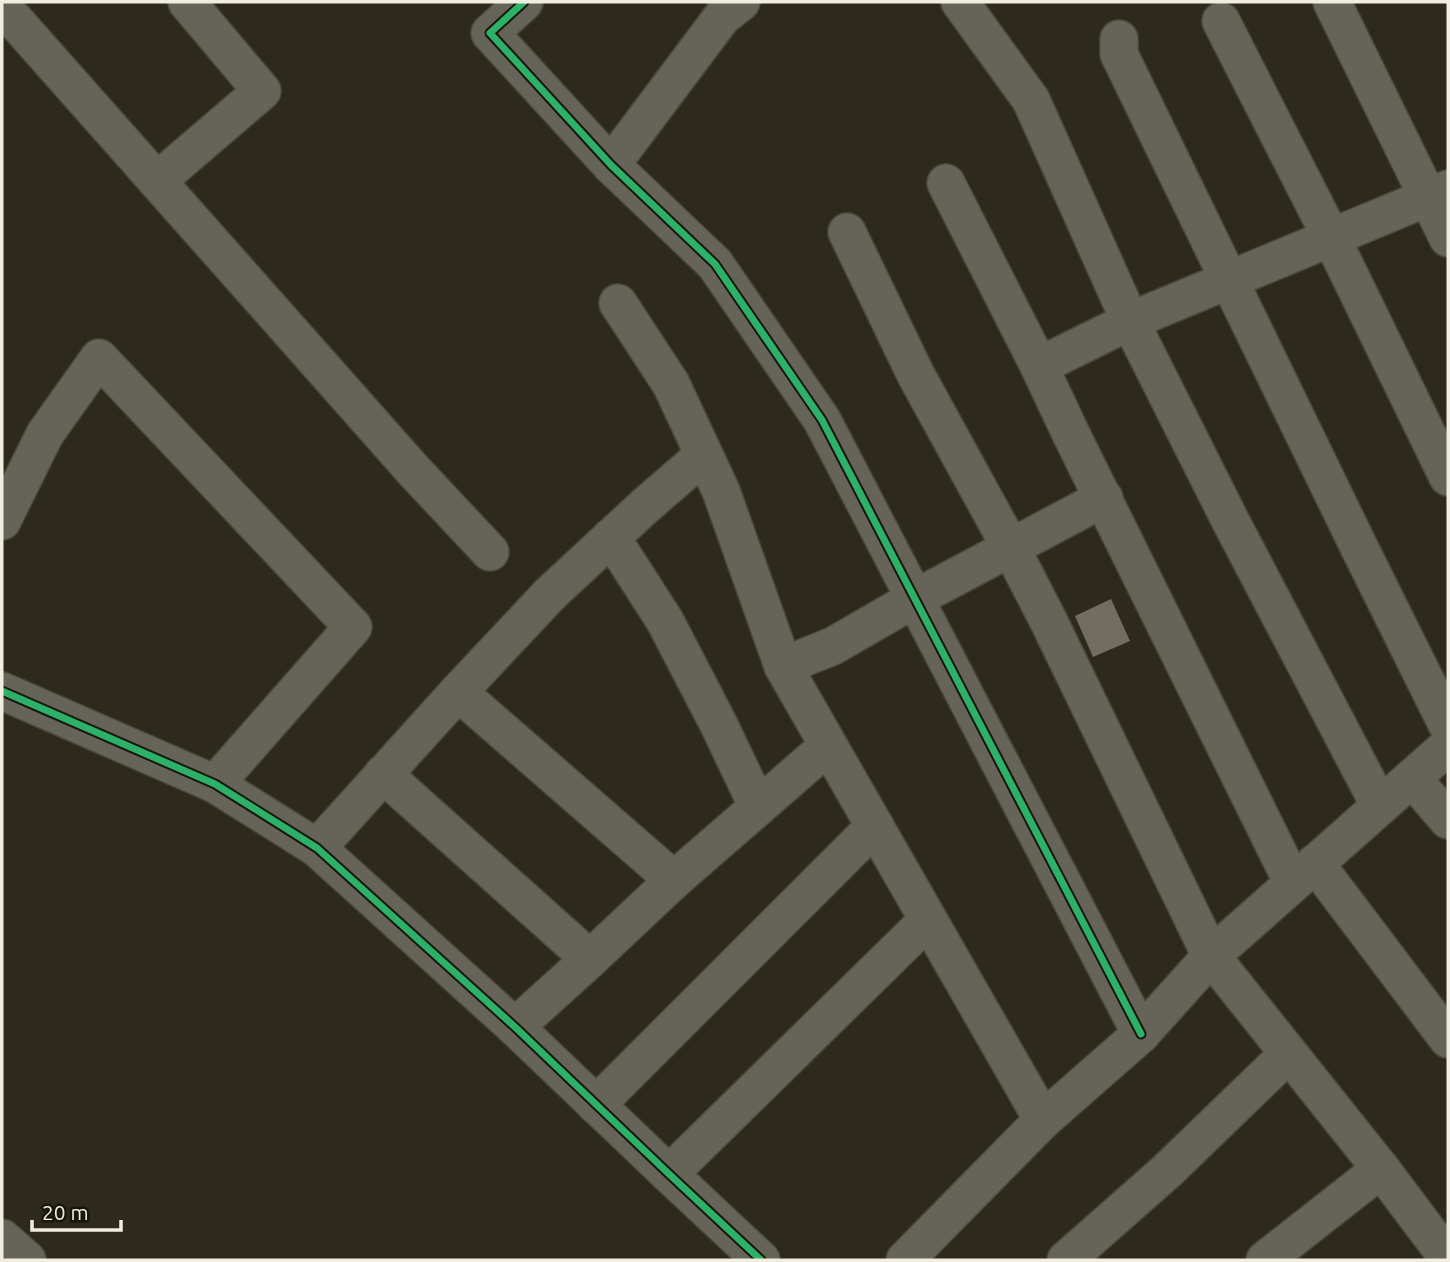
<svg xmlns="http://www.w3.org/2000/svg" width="1450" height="1262" viewBox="0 0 1450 1262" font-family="Ubuntu,sans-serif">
<rect width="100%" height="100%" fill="#2d2a1c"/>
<path fill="#716e61" d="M1111,599L1130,641L1093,657L1075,616Z"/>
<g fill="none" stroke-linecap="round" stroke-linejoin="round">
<g stroke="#49463b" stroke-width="40">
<g id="minor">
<path d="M524,2L490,33L611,165L715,264L822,420L1141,1034"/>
<path d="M960,2L1031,100L1130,321L1230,520L1380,806"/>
<path d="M1332,2L1448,238"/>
<path d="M2,6L414,471L490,552"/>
<path d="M1221,21L1331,237L1448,477"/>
<path d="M1119,39V54L1359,547L1448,726"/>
<path d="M611,165L722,17L741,2"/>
<path d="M157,181L262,91L187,2"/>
<path d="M946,183L1039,366L1072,436L1293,883"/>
<path d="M847,232L916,375L1011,548L1049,622L1211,956L1381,1169L1448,1258"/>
<path d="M618,303L671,384L721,491L783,666L1043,1120"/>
<path d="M1039,366L1130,321L1448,189"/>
<path d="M2,521L45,434L99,358L353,627L215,784"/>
<path d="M611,537L665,621L719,725L758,807"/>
<path d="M783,666L833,646L916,598L1104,498"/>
<path d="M2,691L215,784L317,848L515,1027L669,1174L761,1260"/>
<path d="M458,692L674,880"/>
<path d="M383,774L590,959"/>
<path d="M1412,778L1448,820"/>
<path d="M317,848L458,692L550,594L645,506L704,455"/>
<path d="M1315,863L1448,1039"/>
<path d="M515,1027L590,959L674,880L828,746"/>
<path d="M596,1105L875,826"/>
<path d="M669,1174L928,920"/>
<path d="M2,1238L27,1260"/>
<path d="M905,1260L1043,1120L1141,1034L1211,956L1448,746"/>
<path d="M1066,1260L1168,1170L1288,1054"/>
<path d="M1265,1260L1381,1169"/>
</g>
</g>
<use href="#minor" stroke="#666458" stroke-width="37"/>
<g stroke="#19160b" stroke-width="11">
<g id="cycleway">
<path d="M524,2L490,33L611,165L715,264L822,420L1141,1034"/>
<path d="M2,691L215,784L317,848L515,1027L669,1174L761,1260"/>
</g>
</g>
<use href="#cycleway" stroke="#2db169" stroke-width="7"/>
</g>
<rect width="1450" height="1262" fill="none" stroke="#f2eedf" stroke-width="7"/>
<path d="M32 1220v10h89v-10" fill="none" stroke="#f2eedf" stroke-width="3.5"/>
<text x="42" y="1220" font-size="21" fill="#f2eedf" stroke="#19160b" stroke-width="5" paint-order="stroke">20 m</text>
</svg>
